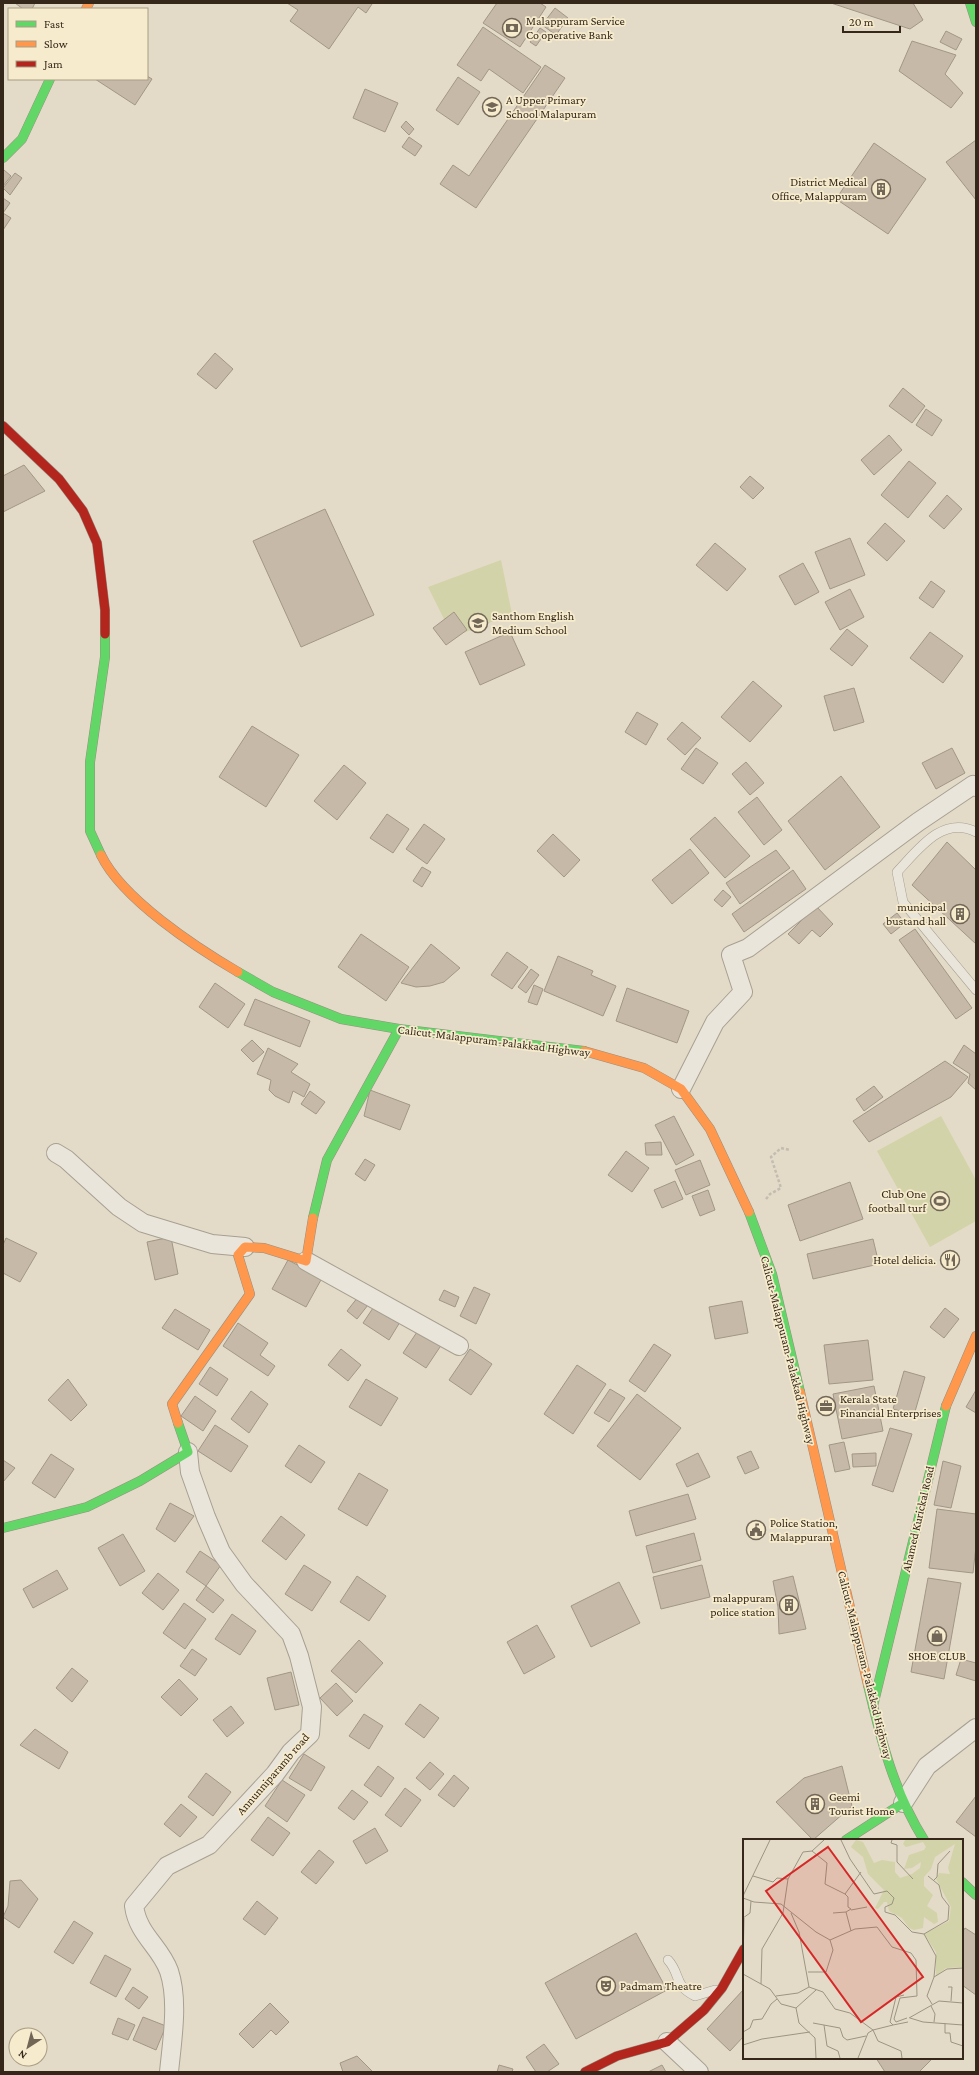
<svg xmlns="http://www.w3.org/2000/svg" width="979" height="2075" viewBox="0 0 979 2075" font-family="'Crimson Pro',serif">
<rect width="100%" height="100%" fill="#e3dbc7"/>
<g fill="#d2d3a9">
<path d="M501,560L512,614L453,637L428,587Z"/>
<path d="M941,1116L976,1180V1221L930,1247L877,1151Z"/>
</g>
<g fill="#c6b9a8" stroke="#a29687">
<path d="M15,3H35L32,9H23Z"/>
<path d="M287,3H370L372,4L366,13L358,7L329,49L290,21L298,10Z"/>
<path d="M497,3H540L546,7L520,47L483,23Z"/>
<path d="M831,3H913L923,20L910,29Z"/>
<path d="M555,8L568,18L556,35L542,25Z"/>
<path d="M483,27L541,67L523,93L489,69L481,81L457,65Z"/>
<path d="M540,28L546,32L536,46L530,42Z"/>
<path d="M946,31L962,39L956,50L940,42Z"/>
<path d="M912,41L956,55L945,74L963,93L951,108L899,71Z"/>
<path d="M545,65L565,78L476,208L440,184L453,165L469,176Z"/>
<path d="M147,76L152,79L135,105L95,79H147Z"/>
<path d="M458,77L480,92L458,125L436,110Z"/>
<path d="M365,89L398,103L385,132L353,118Z"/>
<path d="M406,121L414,129L409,135L401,127Z"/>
<path d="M409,137L422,146L415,156L402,147Z"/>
<path d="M976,140V200L946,162Z"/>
<path d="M874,143L926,179L888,234L836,199Z"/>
<path d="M4,170L11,176L3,186V171Z"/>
<path d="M15,173L22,178L10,195L3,188Z"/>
<path d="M3,198L10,203L3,213L11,218L3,230Z"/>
<path d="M215,353L233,369L216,389L197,374Z"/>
<path d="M903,388L925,406L912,423L889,406Z"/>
<path d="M926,409L942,420L932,436L916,425Z"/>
<path d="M889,435L902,450L874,475L861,460Z"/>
<path d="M909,461L936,483L908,518L881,495Z"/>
<path d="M24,465L45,491L3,512V476Z"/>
<path d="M750,476L764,488L753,499L740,487Z"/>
<path d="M947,495L962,509L944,529L929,516Z"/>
<path d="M325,509L374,615L301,647L253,541Z"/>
<path d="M885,523L905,541L887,561L867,543Z"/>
<path d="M850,538L865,575L830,589L815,552Z"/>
<path d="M715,543L746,569L727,591L696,565Z"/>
<path d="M803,563L819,592L795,605L779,576Z"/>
<path d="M931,581L945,591L933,608L919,598Z"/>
<path d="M850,589L864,617L840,630L825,602Z"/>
<path d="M454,612L467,630L446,645L433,628Z"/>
<path d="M847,629L868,646L852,666L830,649Z"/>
<path d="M510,632L525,665L480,685L465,652Z"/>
<path d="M930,632L963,656L943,683L910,658Z"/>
<path d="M753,681L782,706L750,742L721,717Z"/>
<path d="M854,688L864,722L834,731L824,696Z"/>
<path d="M637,712L658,724L646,745L625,732Z"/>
<path d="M682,722L701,738L685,755L667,739Z"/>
<path d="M252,726L299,755L266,807L219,777Z"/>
<path d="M696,748L718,763L703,784L681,769Z"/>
<path d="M952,748L965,773L936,789L922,763Z"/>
<path d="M746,762L764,783L750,795L732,774Z"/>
<path d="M344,765L366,783L337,820L314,801Z"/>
<path d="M841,776L880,827L825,870L788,821Z"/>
<path d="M757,797L782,830L764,845L738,812Z"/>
<path d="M387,814L409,829L393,853L370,838Z"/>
<path d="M715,817L750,856L725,878L690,839Z"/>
<path d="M424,824L445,839L427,864L406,849Z"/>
<path d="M553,834L580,860L564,877L537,851Z"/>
<path d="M947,842L976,870V944L912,885Z"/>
<path d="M690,849L709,873L672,904L652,880Z"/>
<path d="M776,850L790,868L740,904L726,883Z"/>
<path d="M422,867L431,872L422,887L413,881Z"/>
<path d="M793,870L806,889L744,932L732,914Z"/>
<path d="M723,890L731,897L722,907L714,900Z"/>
<path d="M816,906L833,924L820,937L812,930L799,944L788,934Z"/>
<path d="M897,913L905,923L891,934L883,924Z"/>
<path d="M915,929L972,1008L956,1019L899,940Z"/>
<path d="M361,934L409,967L386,1001L338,967Z"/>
<path d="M431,944L460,968L444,982L430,986L416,987L401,983Z"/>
<path d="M507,952L528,967L512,989L491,975Z"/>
<path d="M558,956L593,971L591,975L616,986L603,1016L544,991Z"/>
<path d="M531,969L539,975L526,993L518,987Z"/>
<path d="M215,983L245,1004L228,1028L199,1007Z"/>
<path d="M534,985L543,989L537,1005L528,1002Z"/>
<path d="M627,988L689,1011L677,1043L616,1021Z"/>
<path d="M255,999L310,1021L300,1047L244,1025Z"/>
<path d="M252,1040L264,1052L253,1062L241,1050Z"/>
<path d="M964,1045L976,1054V1090L968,1083L970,1074L953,1063Z"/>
<path d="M268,1048L298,1064L291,1072L310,1084L304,1097L293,1091L289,1103L275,1096L269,1090L271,1080L257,1074Z"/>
<path d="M945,1061L968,1077L951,1097L869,1142L853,1121Z"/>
<path d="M874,1086L883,1097L864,1111L856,1099Z"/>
<path d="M370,1090L410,1105L400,1130L364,1116Z"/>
<path d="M310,1091L325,1102L316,1114L301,1104Z"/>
<path d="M674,1116L694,1155L676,1165L655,1125Z"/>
<path d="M661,1142L662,1155H646L645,1143Z"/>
<path d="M626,1151L649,1168L632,1192L608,1175Z"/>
<path d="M365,1159L375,1165L365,1181L355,1174Z"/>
<path d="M700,1160L710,1185L686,1195L675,1170Z"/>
<path d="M675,1181L683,1199L662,1208L654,1190Z"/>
<path d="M850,1182L863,1219L800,1241L788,1205Z"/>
<path d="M708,1190L715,1210L700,1216L692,1196Z"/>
<path d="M171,1237L178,1274L155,1280L147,1242Z"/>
<path d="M6,1238L37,1253L20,1282L3,1273V1245Z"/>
<path d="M873,1239L879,1264L813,1279L807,1254Z"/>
<path d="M288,1260L322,1278L306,1307L272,1289Z"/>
<path d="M474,1287L490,1294L476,1324L460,1316Z"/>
<path d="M444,1290L459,1297L455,1307L439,1300Z"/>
<path d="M358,1297L368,1305L357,1319L347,1311Z"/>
<path d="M742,1301L748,1333L715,1339L709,1307Z"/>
<path d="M375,1305L400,1322L389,1340L363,1323Z"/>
<path d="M945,1308L959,1319L944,1338L930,1327Z"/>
<path d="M175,1309L210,1330L198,1350L162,1328Z"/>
<path d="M238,1323L268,1343L260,1355L275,1366L268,1376L223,1346Z"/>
<path d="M421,1326L444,1341L426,1368L403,1353Z"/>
<path d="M868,1340L873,1380L829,1384L824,1345Z"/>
<path d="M654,1344L671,1355L645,1392L629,1381Z"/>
<path d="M341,1349L361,1365L348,1381L328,1365Z"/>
<path d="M470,1349L492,1364L471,1395L449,1380Z"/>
<path d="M577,1365L606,1384L573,1434L544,1414Z"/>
<path d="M210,1367L228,1379L217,1396L199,1384Z"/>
<path d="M904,1371L925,1377L914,1415L893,1409Z"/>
<path d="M68,1379L87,1405L71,1421L48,1400Z"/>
<path d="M366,1379L398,1398L381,1426L349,1407Z"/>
<path d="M874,1386L883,1431L842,1439L833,1394Z"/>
<path d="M610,1389L625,1398L609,1422L594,1413Z"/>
<path d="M976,1390V1413L966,1407Z"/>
<path d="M251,1391L268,1404L249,1433L231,1419Z"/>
<path d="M637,1394L681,1428L640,1480L597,1446Z"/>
<path d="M195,1396L216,1411L203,1431L181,1416Z"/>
<path d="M215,1425L248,1446L231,1472L198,1451Z"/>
<path d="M890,1428L912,1434L893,1492L872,1485Z"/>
<path d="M844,1442L850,1469L835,1472L829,1445Z"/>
<path d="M299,1445L325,1462L311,1483L285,1466Z"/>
<path d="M751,1451L759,1468L745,1474L737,1457Z"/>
<path d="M698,1453L710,1477L687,1487L676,1464Z"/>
<path d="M876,1453V1466L853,1467L852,1454Z"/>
<path d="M51,1454L74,1469L55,1498L32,1483Z"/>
<path d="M3,1460L15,1468L3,1482Z"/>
<path d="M943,1461L961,1466L951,1508L934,1505Z"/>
<path d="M359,1473L388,1490L367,1526L338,1509Z"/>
<path d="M688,1494L696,1519L636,1536L629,1511Z"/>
<path d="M170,1503L194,1516L175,1542L156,1529Z"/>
<path d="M937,1509L976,1514V1546L973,1573L929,1568Z"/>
<path d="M281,1516L305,1535L286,1560L262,1541Z"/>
<path d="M694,1533L701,1560L653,1573L646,1546Z"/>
<path d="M123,1534L145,1571L120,1586L98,1548Z"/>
<path d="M200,1551L221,1565L206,1586L186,1572Z"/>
<path d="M304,1565L331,1582L312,1611L285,1594Z"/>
<path d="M702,1565L710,1597L661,1609L653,1577Z"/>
<path d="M57,1570L68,1589L33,1608L23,1589Z"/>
<path d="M158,1573L179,1590L163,1610L142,1593Z"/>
<path d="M357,1576L386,1596L369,1621L340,1602Z"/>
<path d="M793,1576L806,1629L779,1634L778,1607L773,1581Z"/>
<path d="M928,1578L961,1583L944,1679L911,1672Z"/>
<path d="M619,1582L640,1623L591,1647L571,1606Z"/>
<path d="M206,1586L224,1600L213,1613L196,1600Z"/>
<path d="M184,1603L206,1619L185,1649L163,1633Z"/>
<path d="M232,1614L256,1631L240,1655L215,1639Z"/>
<path d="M537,1625L555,1657L524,1674L507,1642Z"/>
<path d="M359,1640L383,1663L356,1693L331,1671Z"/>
<path d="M192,1649L207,1659L195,1676L180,1666Z"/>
<path d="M961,1659L976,1663V1681L956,1675Z"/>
<path d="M72,1668L88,1681L72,1702L56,1688Z"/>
<path d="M291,1672L299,1705L275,1710L267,1678Z"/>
<path d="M179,1679L198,1699L181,1716L161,1697Z"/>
<path d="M336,1683L353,1701L337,1716L320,1698Z"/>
<path d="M420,1704L439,1718L424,1738L405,1724Z"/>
<path d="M231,1706L244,1723L227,1737L213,1720Z"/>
<path d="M364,1714L383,1726L369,1749L349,1736Z"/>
<path d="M35,1729L68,1752L59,1769L20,1745Z"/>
<path d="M304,1754L325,1767L311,1791L289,1778Z"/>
<path d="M430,1762L444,1774L430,1790L416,1778Z"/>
<path d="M378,1766L394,1778L381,1797L364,1785Z"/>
<path d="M842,1766L852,1806L813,1840L776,1802L804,1778Z"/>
<path d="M206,1773L231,1792L213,1816L188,1797Z"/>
<path d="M454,1775L469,1788L454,1807L438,1795Z"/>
<path d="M282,1780L305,1795L287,1822L265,1806Z"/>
<path d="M405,1788L421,1800L401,1827L385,1815Z"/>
<path d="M352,1790L368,1802L354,1820L338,1808Z"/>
<path d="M976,1796V1837L956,1822Z"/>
<path d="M181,1804L197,1817L180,1837L164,1824Z"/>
<path d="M268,1817L290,1833L273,1856L251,1840Z"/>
<path d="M375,1828L388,1851L366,1864L353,1841Z"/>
<path d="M319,1850L334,1862L316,1884L301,1872Z"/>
<path d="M21,1880L38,1899L19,1928L3,1917L8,1906L10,1881Z"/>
<path d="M257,1901L278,1918L265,1935L243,1919Z"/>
<path d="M74,1921L93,1933L73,1964L54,1952Z"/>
<path d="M965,1928L976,1935V1995L962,1985V1933Z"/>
<path d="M636,1933L667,1990L576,2039L545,1983Z"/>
<path d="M105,1955L131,1969L116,1997L90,1983Z"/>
<path d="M133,1987L148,1997L139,2009L125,1999Z"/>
<path d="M744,1989V2036L730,2051L707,2029Z"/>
<path d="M270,2003L289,2022L276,2035L271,2030L253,2048L239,2034Z"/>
<path d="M143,2017L166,2026L156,2050L133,2040Z"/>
<path d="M118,2018L135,2025L128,2040L112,2034Z"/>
<path d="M544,2044L559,2064L547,2072H536L526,2057Z"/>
<path d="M357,2056L373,2072H343L340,2063Z"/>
<path d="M876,2058H933L919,2072H885Z"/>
<path d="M499,2065L513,2069L512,2072H497Z"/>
<path d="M662,2065L666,2072H648Z"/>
</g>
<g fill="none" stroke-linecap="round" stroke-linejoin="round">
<g stroke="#a7a092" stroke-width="10">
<g id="lane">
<path d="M976,832C942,815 918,850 897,872L903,902L976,990"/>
<path d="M668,1960C681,1974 673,1985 695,1996L715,1990"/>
</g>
</g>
<g stroke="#a7a092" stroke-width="20">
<g id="street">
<path d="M681,1089L715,1022L743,992L731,955L748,948L918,822L973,785L976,787"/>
<path d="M56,1153L66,1159L119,1207L143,1223L212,1244L245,1247"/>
<path d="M306,1261L459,1346"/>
<path d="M903,1803L927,1766L976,1728"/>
<path d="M667,2042L699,2072"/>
<path d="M169,2072C172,2041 179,2001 169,1971C160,1946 138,1935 134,1906L167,1866L209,1845L275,1774L291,1752L310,1734L312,1707L299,1656L291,1634L244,1584L221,1552L206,1517L190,1472L188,1452"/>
</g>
</g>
<g stroke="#978f81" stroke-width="10">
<g id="fast">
<path d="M970,3L976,22"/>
<path d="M3,158L22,139L50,79"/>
<path d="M101,855L90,831V762L105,657V634"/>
<path d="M238,972L273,992L341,1019L399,1029L584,1051"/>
<path d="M749,1212L772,1274L800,1392"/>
<path d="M313,1218L327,1160L399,1029"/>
<path d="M3,1528L87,1507L140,1481L188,1452L178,1423"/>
<path d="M868,1685C881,1740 894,1792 924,1840"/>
<path d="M873,1706L946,1406"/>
<path d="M846,1840L903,1803"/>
<path d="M962,1882L976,1895"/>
</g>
</g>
<g stroke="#978f81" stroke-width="10">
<g id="slow">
<path d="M86,9L89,3"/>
<path d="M101,855C122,899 197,948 238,972"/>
<path d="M584,1051L644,1068L681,1089L710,1129L749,1212"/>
<path d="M800,1392L868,1685"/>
<path d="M946,1406L976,1336"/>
<path d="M178,1423L172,1404L250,1294L238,1255L245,1247L264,1248L306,1261L313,1218"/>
</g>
</g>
<g stroke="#978f81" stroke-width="10">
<g id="jam">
<path d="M3,426L59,479L83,511L97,543L105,610V634"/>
<path d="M585,2072L617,2056L667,2042L704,2010L722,1988L744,1949"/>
</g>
</g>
<path stroke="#c3bcb1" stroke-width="2.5" stroke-dasharray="3 2" stroke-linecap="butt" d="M766,1199L770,1194L781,1188L771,1157L781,1148L790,1150"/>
<use href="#lane" stroke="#eae5da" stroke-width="9"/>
<use href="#street" stroke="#eae5da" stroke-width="18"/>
<use href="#fast" stroke="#63d668" stroke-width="9"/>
<use href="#slow" stroke="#ff974d" stroke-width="9"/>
<use href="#jam" stroke="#b3261e" stroke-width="9"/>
</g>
<defs>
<g id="bank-ring" transform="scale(1)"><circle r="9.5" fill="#f6ebcc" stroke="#726757" stroke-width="1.5"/><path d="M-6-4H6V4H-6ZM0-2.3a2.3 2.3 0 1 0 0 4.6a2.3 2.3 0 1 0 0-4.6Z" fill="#726757"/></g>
<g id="school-ring" transform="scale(1)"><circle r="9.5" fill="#f6ebcc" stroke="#726757" stroke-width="1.5"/><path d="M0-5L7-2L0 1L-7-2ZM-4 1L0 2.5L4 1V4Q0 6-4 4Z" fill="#726757"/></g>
<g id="building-ring" transform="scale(1)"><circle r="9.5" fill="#f6ebcc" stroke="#726757" stroke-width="1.5"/><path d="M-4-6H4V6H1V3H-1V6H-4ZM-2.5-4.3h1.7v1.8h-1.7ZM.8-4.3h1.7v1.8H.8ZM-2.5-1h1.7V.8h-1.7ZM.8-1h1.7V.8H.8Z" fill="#726757"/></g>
<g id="stadium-ring" transform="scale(1)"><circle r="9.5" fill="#f6ebcc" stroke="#726757" stroke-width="1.5"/><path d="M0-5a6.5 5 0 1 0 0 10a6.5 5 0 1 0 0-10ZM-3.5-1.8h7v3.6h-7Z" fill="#726757"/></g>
<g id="restaurant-ring" transform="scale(1)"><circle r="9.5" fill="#f6ebcc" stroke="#726757" stroke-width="1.5"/><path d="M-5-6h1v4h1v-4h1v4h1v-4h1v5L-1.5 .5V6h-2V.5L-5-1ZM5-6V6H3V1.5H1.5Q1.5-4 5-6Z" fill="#726757"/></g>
<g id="office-ring" transform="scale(1)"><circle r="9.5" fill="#f6ebcc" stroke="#726757" stroke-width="1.5"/><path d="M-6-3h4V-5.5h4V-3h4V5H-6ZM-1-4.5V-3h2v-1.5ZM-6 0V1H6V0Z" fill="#726757"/></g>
<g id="civic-ring" transform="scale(1)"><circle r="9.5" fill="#f6ebcc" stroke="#726757" stroke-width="1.5"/><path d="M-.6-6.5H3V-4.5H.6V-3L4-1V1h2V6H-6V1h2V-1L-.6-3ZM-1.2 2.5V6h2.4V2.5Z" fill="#726757"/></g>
<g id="shop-ring" transform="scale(1)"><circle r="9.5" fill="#f6ebcc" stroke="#726757" stroke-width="1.5"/><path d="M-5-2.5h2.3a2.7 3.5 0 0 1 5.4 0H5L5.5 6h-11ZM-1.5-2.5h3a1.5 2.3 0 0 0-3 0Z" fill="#726757"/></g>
<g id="theatre-ring" transform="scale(1)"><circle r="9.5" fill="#f6ebcc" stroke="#726757" stroke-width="1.5"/><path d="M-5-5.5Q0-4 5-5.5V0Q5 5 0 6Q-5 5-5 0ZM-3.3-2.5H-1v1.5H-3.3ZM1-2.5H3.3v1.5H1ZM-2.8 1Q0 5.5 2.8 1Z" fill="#726757"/></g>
</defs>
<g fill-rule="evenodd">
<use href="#bank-ring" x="512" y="28"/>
<use href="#school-ring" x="492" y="107"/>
<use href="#building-ring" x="881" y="189"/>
<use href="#school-ring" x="478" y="623"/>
<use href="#building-ring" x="960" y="914"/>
<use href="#stadium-ring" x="940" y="1201"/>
<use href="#restaurant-ring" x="950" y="1260"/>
<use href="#office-ring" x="826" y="1406"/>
<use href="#civic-ring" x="756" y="1530"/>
<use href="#building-ring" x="789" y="1605"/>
<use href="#shop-ring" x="937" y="1636"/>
<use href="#building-ring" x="815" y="1804"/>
<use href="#theatre-ring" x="606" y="1986"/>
</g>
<g text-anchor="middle" stroke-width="3.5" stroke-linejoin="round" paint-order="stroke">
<g font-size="12" fill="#35281b" stroke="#f6ebcc" text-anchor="start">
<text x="526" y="25">Malappuram Service<tspan x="526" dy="14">Co operative Bank</tspan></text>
<text x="506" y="104">A Upper Primary<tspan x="506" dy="14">School Malapuram</tspan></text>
<text x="867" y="186" text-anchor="end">District Medical<tspan x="867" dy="14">Office, Malappuram</tspan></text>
<text x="492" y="620">Santhom English<tspan x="492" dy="14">Medium School</tspan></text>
<text x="946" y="911" text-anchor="end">municipal<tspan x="946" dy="14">bustand hall</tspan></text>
<text x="926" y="1198" text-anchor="end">Club One<tspan x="926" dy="14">football turf</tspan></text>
<text x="936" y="1264" text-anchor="end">Hotel delicia.</text>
<text x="840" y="1403">Kerala State<tspan x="840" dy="14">Financial Enterprises</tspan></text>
<text x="770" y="1527">Police Station,<tspan x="770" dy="14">Malappuram</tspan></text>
<text x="775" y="1602" text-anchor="end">malappuram<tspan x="775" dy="14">police station</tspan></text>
<text x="937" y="1660" text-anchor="middle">SHOE CLUB</text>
<text x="829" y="1801">Geemi<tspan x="829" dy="14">Tourist Home</tspan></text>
<text x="620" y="1990">Padmam Theatre</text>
</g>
<g font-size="12" fill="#35281b" stroke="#f6ebcc">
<text transform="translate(494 1041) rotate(7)" y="4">Calicut-Malappuram-Palakkad Highway</text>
<text transform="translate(788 1350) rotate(76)" y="4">Calicut-Malappuram-Palakkad Highway</text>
<text transform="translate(918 1519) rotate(-77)" y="4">Ahamed Kurickal Road</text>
<text transform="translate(865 1665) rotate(76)" y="4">Calicut-Malappuram-Palakkad Highway</text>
<text transform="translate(273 1774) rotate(-49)" y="4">Annunniparamb road</text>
</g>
</g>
<g transform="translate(743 1839)">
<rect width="220" height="220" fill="#e3dbc7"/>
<path d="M113,1L120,3L131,24L139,21L152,23V33L157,39L169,35L177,29L178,23L169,29L161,30L166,16L181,11L183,8L180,3L163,8L160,5L162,1H220V128L203,129L193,137V113L181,95L206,82L208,68L193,40L196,34L207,35L205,29L212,5L192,18L188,30L181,38V47L190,56L184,67L194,74L195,83L191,85L181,78L180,89L171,91L166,89L159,79L146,72L144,63H141L135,70L132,69L141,51L125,35L120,18L108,8Z" fill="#d2d3a9"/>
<path fill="none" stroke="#9d9382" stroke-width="1" d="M98,1L107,20L131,55L144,52L151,59L149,65L142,68V73L152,76L169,93L181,95L205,81L206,67L199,58L196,46L185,37M149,1L148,4L154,6V23L170,40M69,12L84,24L82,45L102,55M10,37L30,43L34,39L45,40M191,41L194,38L195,25L207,12M0,57L27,1M0,59L11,63L38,65L73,93L87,101L112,90L134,88L149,108L168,114L173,121L174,157L157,159L151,180L153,183L164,179M108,71L124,68M48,74L56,93L66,148L80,153L92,170L107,174L130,191L150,186M90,74L103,73M0,79L7,74L8,62M108,92L103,73L108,70L105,68V58L102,55L118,33M181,95L193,117L191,138L184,157L189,165M0,124L1,79M65,133H83L90,111L87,101M0,135L27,150L38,165L53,169L73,151M191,138L204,130L220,129M18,145L19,110L40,74L45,40L60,13L69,12L81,1M205,148H209L208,162M161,156L153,158L147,183L150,186L165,183M33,157L55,154L66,148M188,167L192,175L191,183M53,169L56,184L72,199L73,219M166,179L196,162L220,164M167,179L180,183M180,183L220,186M70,184L97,189L100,198L104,201L123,197M202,184V194H207L208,203L220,207M81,186L84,207L95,212L97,219M0,193L7,189L10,181L19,180L28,165L34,160M0,206L19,200L67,193M115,219L125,194L130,191L135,202L158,212L159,219"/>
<path fill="#d62828" fill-opacity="0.15" stroke="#d62828" stroke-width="2" d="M85,8L180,138L118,183L23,52Z"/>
<rect width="220" height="220" fill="none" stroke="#35281b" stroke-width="2"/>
</g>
<rect width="979" height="2075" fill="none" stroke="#35281b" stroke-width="8"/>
<rect x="8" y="8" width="140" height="72" fill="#f6ebcc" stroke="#a99d85"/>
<rect x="16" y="21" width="20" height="6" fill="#63d668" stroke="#a99d85"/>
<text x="44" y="28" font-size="12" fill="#35281b">Fast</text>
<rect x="16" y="41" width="20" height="6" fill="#ff974d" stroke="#a99d85"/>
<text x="44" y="48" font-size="12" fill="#35281b">Slow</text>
<rect x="16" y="61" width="20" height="6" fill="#b3261e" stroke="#a99d85"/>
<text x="44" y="68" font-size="12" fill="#35281b">Jam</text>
<g transform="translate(28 2047) rotate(216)"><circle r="19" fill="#f6ebcc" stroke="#a99d85"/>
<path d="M0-3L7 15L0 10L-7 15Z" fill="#726757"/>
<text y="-6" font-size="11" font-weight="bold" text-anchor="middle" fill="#35281b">N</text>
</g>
<path d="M843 26v6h57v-6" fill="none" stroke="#35281b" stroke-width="2"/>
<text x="849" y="26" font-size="12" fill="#35281b" stroke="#f6ebcc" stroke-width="3" paint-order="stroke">20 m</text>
</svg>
